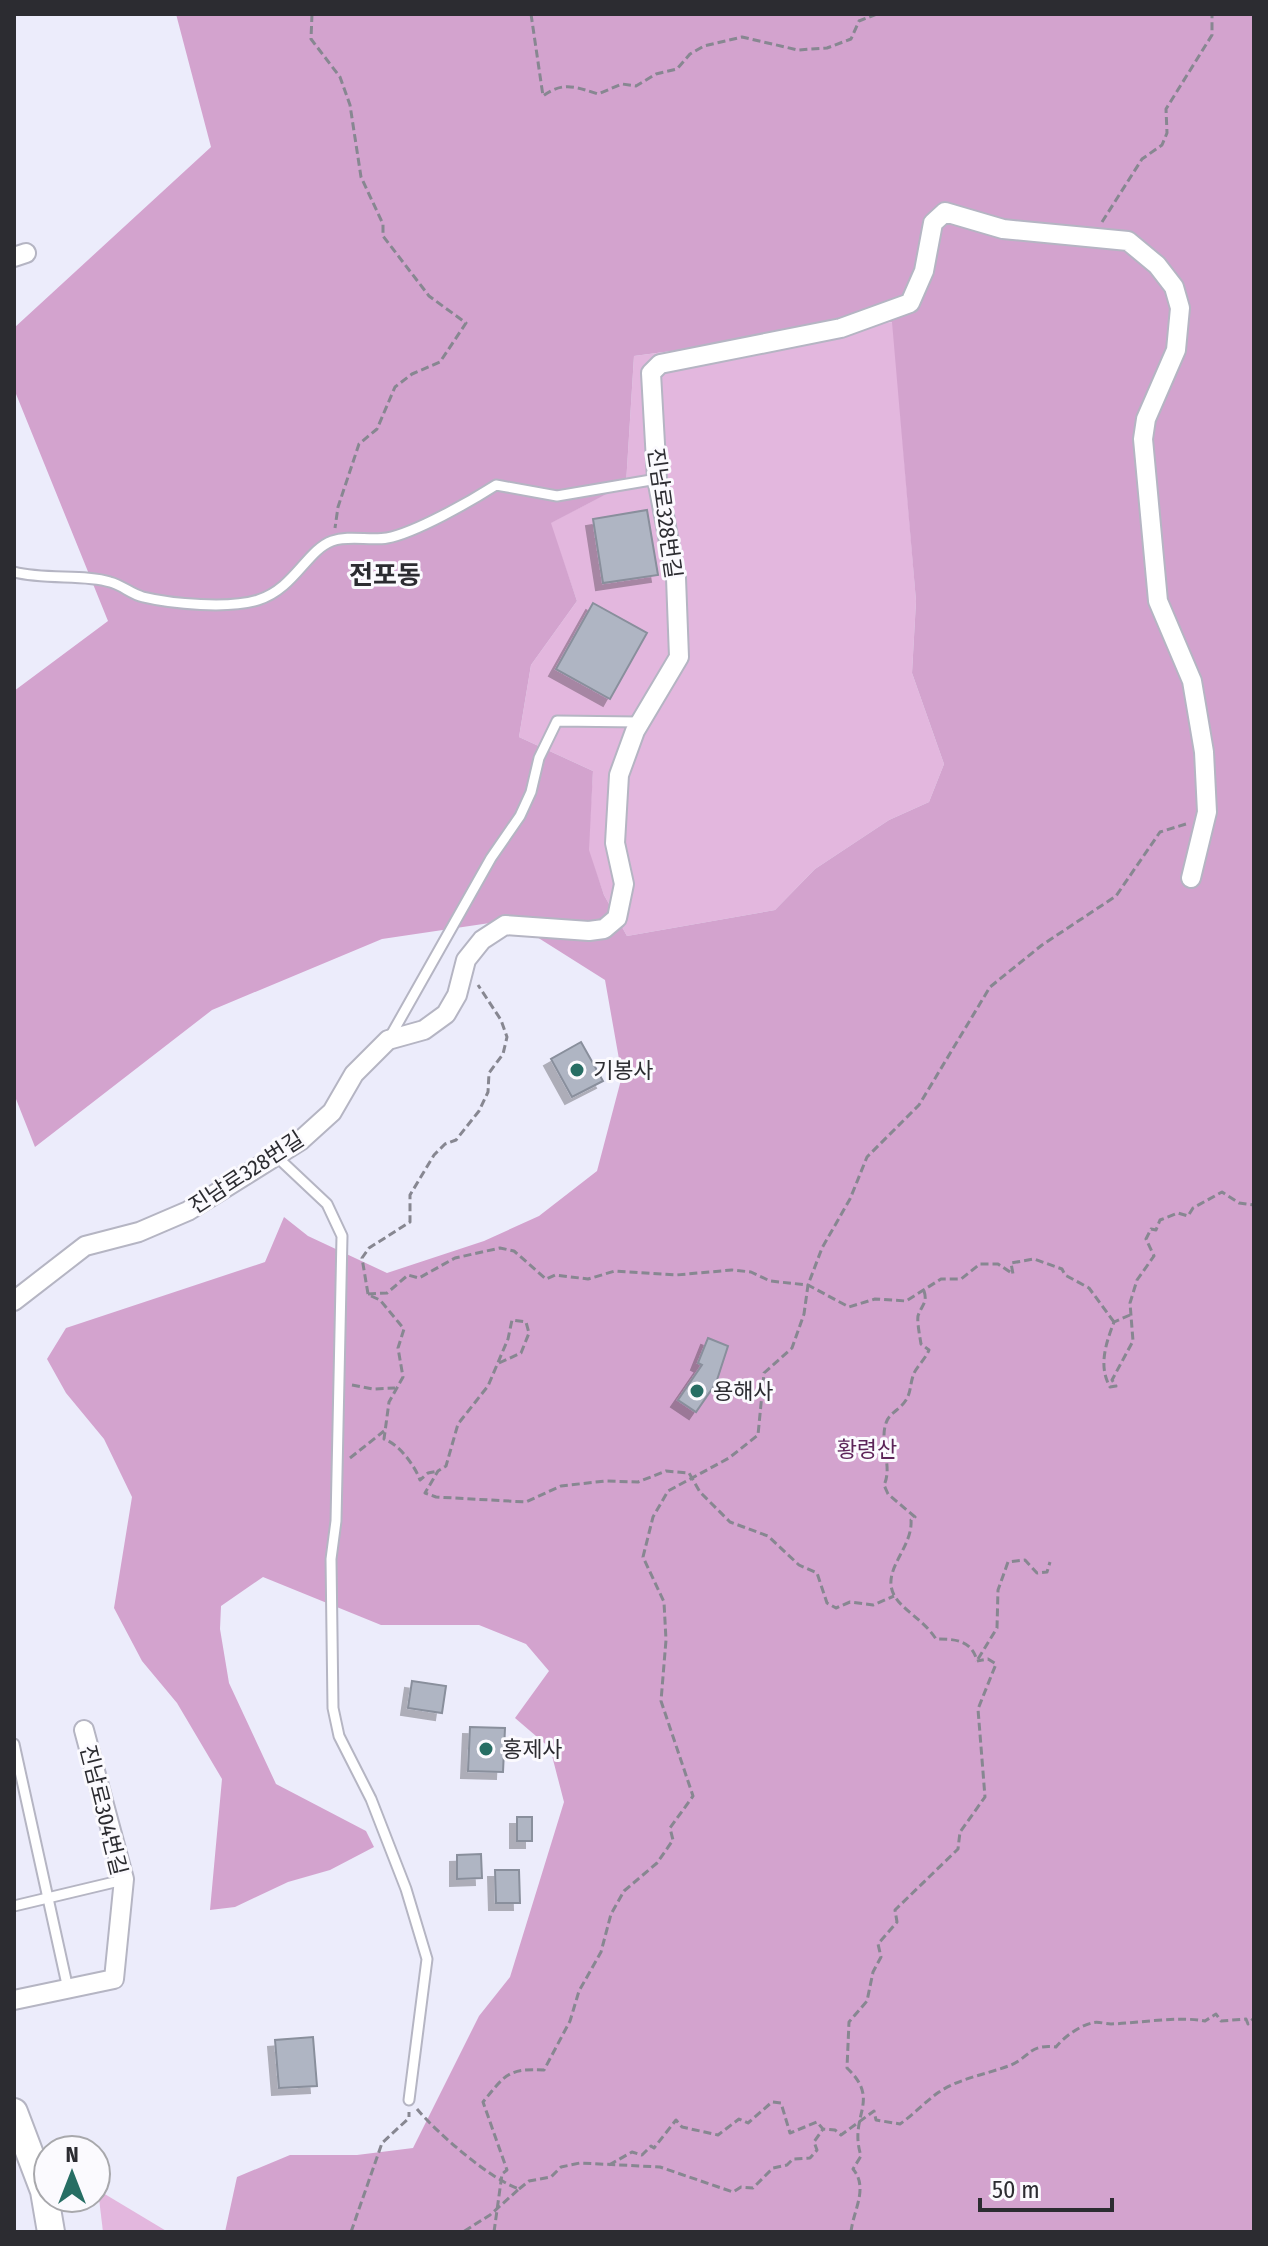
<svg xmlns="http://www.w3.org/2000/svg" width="1268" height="2246" viewBox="0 0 1268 2246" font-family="'Fira Sans Condensed','Noto Sans KR',sans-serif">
<defs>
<filter id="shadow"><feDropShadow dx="-7" dy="7" stdDeviation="0" flood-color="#0004"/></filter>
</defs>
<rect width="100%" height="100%" fill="#ececfb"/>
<g fill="#e3b7de">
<path d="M893,322L916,601L912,673L944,764L929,802L889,820L815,869L775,910L627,936L604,895L588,850L593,771L519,737L531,665L577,601L550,523L626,484L634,356Z"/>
<path d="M98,2190L168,2232H103Z"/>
</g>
<path fill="#d3a3ce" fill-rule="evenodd" d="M176,14H1254V2232H225L237,2177L290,2155H357L413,2148L479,2016L510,1977L564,1802L550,1748L515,1718L549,1671L526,1644L479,1625H381L263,1577L221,1606L220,1629L229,1683L276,1784L366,1831L374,1847L330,1870L288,1882L235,1907L210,1910L222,1779L177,1703L142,1661L114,1608L132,1497L104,1439L66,1393L47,1359L66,1328L265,1262L284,1217L308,1236L387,1273L484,1241L539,1216L597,1171L622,1076L605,980L510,920L382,939L212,1010L35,1147L14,1094V691L108,621L14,389V328L211,147ZM892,322L916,601L912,673L944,764L929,802L889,820L815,869L775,910L627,936L604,895L589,850L593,771L519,737L531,665L577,601L551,523L626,484L634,356Z"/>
<g fill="#afb5c3" stroke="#898f9c" stroke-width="2" filter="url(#shadow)">
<path d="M647,510L658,575L603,583L593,519Z"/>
<path d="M593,603L647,633L610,699L556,669Z"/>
<path d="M581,1042L603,1081L572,1097L551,1059Z"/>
<path d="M708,1338L728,1346L716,1383L696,1412L678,1400L702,1365L698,1363Z"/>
<path d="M412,1681L446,1686L442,1713L408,1708Z"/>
<path d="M470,1727L505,1728L503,1772L468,1771Z"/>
<rect x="517" y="1817" width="15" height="24"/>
<path d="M481,1854L482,1878L457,1879V1855Z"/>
<path d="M495,1870H519L520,1903H496Z"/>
<path d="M313,2037L317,2086L279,2088L275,2040Z"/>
</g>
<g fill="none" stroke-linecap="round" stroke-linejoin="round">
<g stroke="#b5b5c3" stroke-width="13">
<g id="lane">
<path d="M14,572C45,580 85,574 110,582C122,585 131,594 143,597C172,604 229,609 258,600C294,589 307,550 332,541C349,535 370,541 387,538C415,533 471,501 496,485L557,496L657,479"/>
<path d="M390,1037L491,858L520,816L531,792L539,758L557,721L639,722"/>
<path d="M276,1156L327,1204L342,1236L336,1521L331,1559L333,1708L339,1736L371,1799L406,1889L427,1959L409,2100"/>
<path d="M14,1744L68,1989"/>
<path d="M14,1906L123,1880"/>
</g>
</g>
<g stroke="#b5b5c3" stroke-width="22">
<g id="street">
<path d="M14,257L26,253"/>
<path d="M14,1301L85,1246L139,1232L188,1211L300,1141L332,1112L354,1074L388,1040L424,1030L446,1014L457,995L466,960L482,940L505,925L589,931L604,929L617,918L624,884L615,843L619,775L635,731L679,657L676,578L657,479L651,373L660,364L841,328L910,303L924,271L933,223L945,212L1003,229L1128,241L1157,265L1174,287L1180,308L1176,350L1146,419L1143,439L1158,601L1192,681L1204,752L1207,812L1191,878"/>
<path d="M14,2000L114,1979L124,1879L84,1730"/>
</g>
</g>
<g stroke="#b5b5c3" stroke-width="30">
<path id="secondary" d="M14,2112L44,2191L51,2232"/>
</g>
<g stroke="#878791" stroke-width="3" stroke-dasharray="8 4" stroke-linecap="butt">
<path d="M312,14L311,39L340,77L350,105L361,177L383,224V236L429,296L466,323L440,362L412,374L395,387L377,429L359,444L338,507L335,528"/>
<path d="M531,14L543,96C563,81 576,87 598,94L622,84L636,86L656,74L677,69L690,54L704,46L742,37L798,50L827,48L851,39L859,21L877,14"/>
<path d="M1102,222L1142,159L1162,145L1167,133L1166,109L1212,35V14"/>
<path d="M924,1291C928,1303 921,1306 918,1316C917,1323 920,1337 921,1344L929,1350C925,1360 915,1368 913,1376C910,1385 911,1392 906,1400C900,1410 889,1413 886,1423C879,1443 893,1467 884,1485L888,1494L915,1517L911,1520C913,1548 881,1570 894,1595C903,1611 923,1619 936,1639C955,1639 972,1640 977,1661"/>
<path d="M368,1294L387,1293L408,1275L419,1278L455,1258L500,1248L514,1251L546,1279L555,1275L588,1279L615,1271L676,1275L732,1270L751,1272L770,1281L808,1285L849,1307L875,1299L906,1301L941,1279H961L980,1264H998L1013,1274L1011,1263L1034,1259L1062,1269L1065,1275L1089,1288L1114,1322"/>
<path d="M368,1294L362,1258L369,1248L410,1222V1195L434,1155L445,1144L456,1140L479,1111L488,1092L489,1073L503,1054L507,1037L501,1020L478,985"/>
<path d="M371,1296L380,1300L404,1329L398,1348L403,1377L389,1402L384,1439C399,1444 415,1466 420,1480L428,1473L438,1471"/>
<path d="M1130,1315L1114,1322C1106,1343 1098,1366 1110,1387L1116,1386L1112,1380L1133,1341L1130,1303L1137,1280L1154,1256L1146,1239L1151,1229L1156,1230L1160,1220L1178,1213L1188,1216L1193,1208L1222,1192L1239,1203L1254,1205"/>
<path d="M499,1363L521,1353L529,1333L526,1322L512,1320L508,1339L488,1386L458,1424L446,1466L438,1471L425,1493L436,1497L526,1502L561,1486L605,1481L638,1482L666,1471L689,1473L700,1492L730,1522L768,1536L799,1565L817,1573L827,1603L836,1608L850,1602L873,1605L894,1596"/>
<path d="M352,1385L373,1389L395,1388"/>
<path d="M350,1458L384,1431"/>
<path d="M978,1659L997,1628L998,1590L1008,1562L1025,1560L1037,1573L1047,1572L1050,1562"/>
<path d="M417,2109C437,2133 490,2179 519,2189L490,2215L463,2232"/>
<path d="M609,2165L632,2152L642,2155L651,2146L654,2148L676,2120L682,2127L718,2135L739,2119L748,2123L772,2102L781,2103L790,2133L817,2122L823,2129L835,2130L841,2135L874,2111L876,2120L900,2124C914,2114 926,2101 939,2092C960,2078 988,2074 1011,2065C1031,2056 1029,2044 1056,2047C1064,2037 1079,2026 1092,2023C1098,2021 1105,2024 1111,2024C1139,2023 1179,2016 1205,2021L1216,2014L1221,2021L1246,2019L1248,2024L1254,2018"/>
<path d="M519,2189L529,2181L551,2177L561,2167L580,2163L660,2167L733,2192L741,2187L753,2188L773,2168L787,2165L793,2159L810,2158L817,2150L814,2142L823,2129"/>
<path d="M351,2232L382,2143L409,2118V2112"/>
<path d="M494,2232L502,2174L507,2170L483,2102C505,2075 508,2068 544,2070L570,2021L579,1991L601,1952L611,1914L624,1891L657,1863L673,1840L670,1828L693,1796L661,1701L666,1640L664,1602L643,1557L653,1517L668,1491L729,1458L758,1435L764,1373L792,1348L804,1314L808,1285L822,1248L850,1199L867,1157L919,1105L990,987L1042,945L1116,896L1160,832L1186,824"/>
<path d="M851,2232C853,2211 869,2188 853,2169L861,2156C848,2115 882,2101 847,2068L849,2022L867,2001L873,1972L881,1957L878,1944L897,1922L895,1910L958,1849L960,1832L985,1797L978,1709L996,1664L988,1659L977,1661"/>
</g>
<use href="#lane" stroke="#fff" stroke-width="9"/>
<use href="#street" stroke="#fff" stroke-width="18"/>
<use href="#secondary" stroke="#fff" stroke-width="26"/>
</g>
<g fill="#276e64" stroke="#fbfafe" stroke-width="3">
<circle cx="577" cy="1070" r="8"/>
<circle cx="697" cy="1391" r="8"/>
<circle cx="486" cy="1749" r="8"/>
</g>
<g text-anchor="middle" stroke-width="6" stroke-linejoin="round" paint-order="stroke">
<g font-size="22" fill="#2c2c31" stroke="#fbfafe">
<text transform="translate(665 513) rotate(82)" y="8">진남로328번길</text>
<text transform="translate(246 1172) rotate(-33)" y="8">진남로328번길</text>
<text transform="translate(104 1810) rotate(76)" y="8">진남로304번길</text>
</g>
<g font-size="22" fill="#2c2c31" stroke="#fbfafe" text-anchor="start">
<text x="593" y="1078">기봉사</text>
<text x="713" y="1399">용해사</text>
<text x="502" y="1757">홍제사</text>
</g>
<g font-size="22" fill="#5d2459" stroke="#fbfafe">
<text x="867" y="1457">황령산</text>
</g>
<g font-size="26" font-weight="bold" fill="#2c2c31" stroke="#fbfafe">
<text x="385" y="584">전포동</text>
</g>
</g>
<rect width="1268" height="2246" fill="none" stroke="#2c2c31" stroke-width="32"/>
<g transform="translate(72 2174)"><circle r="38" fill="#fbfafe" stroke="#a8a8ac" stroke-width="2"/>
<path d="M0-6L14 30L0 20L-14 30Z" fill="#276e64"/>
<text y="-12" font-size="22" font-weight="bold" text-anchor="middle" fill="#2c2c31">N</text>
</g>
<path d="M980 2198v12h132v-12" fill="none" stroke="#2c2c31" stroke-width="4"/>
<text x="992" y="2198" font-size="24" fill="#2c2c31" stroke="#fbfafe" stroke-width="6" paint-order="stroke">50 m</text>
</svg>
